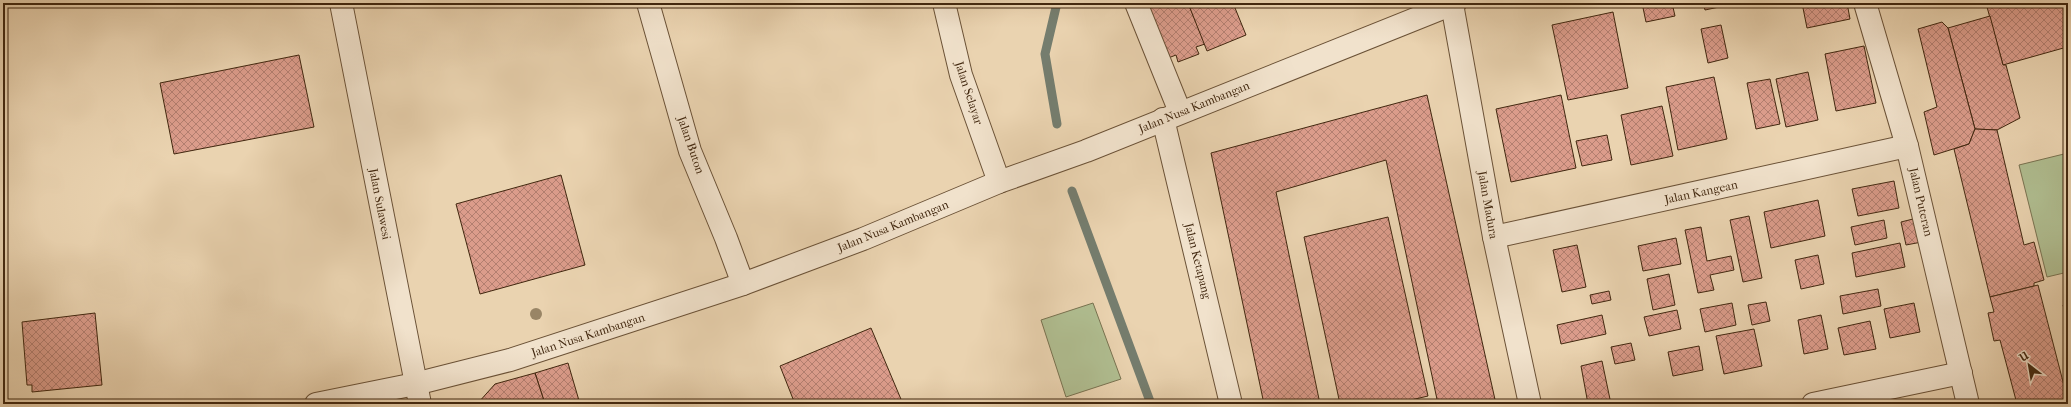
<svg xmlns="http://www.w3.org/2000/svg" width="2071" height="407" viewBox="0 0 2071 407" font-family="'IM FELL French Canon',serif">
<defs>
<pattern id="building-cross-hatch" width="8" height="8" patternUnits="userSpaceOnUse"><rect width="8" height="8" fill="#db9c8b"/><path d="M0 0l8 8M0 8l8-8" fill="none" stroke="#b37f70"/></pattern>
</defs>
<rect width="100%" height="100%" fill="#ead3b0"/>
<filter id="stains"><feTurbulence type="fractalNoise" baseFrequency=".005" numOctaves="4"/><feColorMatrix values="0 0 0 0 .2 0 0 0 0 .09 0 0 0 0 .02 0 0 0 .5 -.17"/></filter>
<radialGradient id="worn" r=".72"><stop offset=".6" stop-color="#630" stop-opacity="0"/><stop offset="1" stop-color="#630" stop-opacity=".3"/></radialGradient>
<g fill="#b0be91" stroke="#787250">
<path d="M2068,153V272L2047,277L2019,165Z"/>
<path d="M1093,303L1121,379L1066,397L1041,320Z"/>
</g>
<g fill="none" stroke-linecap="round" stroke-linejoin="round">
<g stroke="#757d6e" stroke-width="9">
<path d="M1057,124L1045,54L1057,3"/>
<path d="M1072,191L1151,404"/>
</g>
</g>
<g fill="url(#building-cross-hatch)" stroke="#41270f">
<path d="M1141,3H1188L1205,44L1196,47L1199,54L1178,62L1176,55L1163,60Z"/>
<path d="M1188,3H1233L1246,35L1207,51Z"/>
<path d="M1642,3H1672L1675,16L1646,22Z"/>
<path d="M1703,3H1738L1705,10Z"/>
<path d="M1802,3H1847L1850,19L1807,28Z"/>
<path d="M2001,3H2068V50L2067,47L2003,65L1987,7Z"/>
<path d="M1613,12L1628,88L1568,100L1552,25Z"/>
<path d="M1990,16L2003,65H2006L2020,118L1997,130L1975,129L1948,28Z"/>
<path d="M1942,22L1948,28L1975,129L1969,144L1934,155L1924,112L1937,107L1918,29Z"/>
<path d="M1721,25L1728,58L1708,63L1701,29Z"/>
<path d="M1864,46L1876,103L1836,111L1825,54Z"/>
<path d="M299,55L314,127L174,154L160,83Z"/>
<path d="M1808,72L1818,120L1786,127L1776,79Z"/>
<path d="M1714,77L1727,139L1678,150L1666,87Z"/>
<path d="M1770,79L1780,124L1756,129L1747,83Z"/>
<path d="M1427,95L1496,404H1438L1386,160L1276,192L1320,404H1264L1211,153Z"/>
<path d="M1561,95L1576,168L1511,182L1496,109Z"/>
<path d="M1662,106L1673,156L1631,165L1621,115Z"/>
<path d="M1975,129L1997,130L2024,245L2034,242L2044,280L2034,283V286L1990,297L1954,149L1969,144Z"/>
<path d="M1607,135L1612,160L1582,166L1576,141Z"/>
<path d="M561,175L585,265L480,294L456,204Z"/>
<path d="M1894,181L1899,208L1858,216L1852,189Z"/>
<path d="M1818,200L1825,236L1771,248L1764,212Z"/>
<path d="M1749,216L1762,278L1743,282L1730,220Z"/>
<path d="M1388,217L1428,396L1394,404H1340L1304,237Z"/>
<path d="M1921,217L1927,241L1906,245L1901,222Z"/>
<path d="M1884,220L1887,238L1855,245L1851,227Z"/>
<path d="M1701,227L1707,261L1731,256L1734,270L1710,275L1714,290L1698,293L1685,230Z"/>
<path d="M1676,238L1681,264L1643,271L1638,246Z"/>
<path d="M1900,243L1905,267L1856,277L1852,253Z"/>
<path d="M1577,245L1586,287L1562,292L1553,250Z"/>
<path d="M1818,255L1824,284L1801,289L1795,260Z"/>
<path d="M1669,274L1675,305L1653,310L1647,279Z"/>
<path d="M2038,285L2068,401V404H2017L2000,340L1994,341L1988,313L1994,312L1990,297Z"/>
<path d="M1878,289L1881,306L1843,314L1840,296Z"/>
<path d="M1609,291L1611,300L1592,304L1590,295Z"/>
<path d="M1766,302L1770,321L1752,325L1748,305Z"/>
<path d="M1732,303L1736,325L1705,332L1700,309Z"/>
<path d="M1914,303L1920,332L1890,338L1884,309Z"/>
<path d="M2068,304V324L2063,305Z"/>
<path d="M1677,310L1681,329L1649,336L1644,317Z"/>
<path d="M95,313L102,385L32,392V385H27L22,322Z"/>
<path d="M1602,315L1606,334L1561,344L1557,325Z"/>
<path d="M1821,315L1828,349L1804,354L1798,320Z"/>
<path d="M1870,321L1876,349L1844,355L1838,328Z"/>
<path d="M871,328L903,404H795L780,366Z"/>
<path d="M1754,329L1762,366L1724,374L1716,336Z"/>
<path d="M1631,343L1635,360L1615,364L1611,347Z"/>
<path d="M1699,346L1703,370L1673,376L1668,352Z"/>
<path d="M1602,361L1611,404H1588L1581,366Z"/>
<path d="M568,363L580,404H545L535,373Z"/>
<path d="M535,373L545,404L478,403L495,384Z"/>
</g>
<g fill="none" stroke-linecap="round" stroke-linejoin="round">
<g stroke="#6b5237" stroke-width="24">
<g id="street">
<path d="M341,3L420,404"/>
<path d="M648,3L690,151L726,238L743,284"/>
<path d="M944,3L961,75L999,182"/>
<path d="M1136,3L1180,112"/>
<path d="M1865,3L1907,146L1968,404"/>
<path d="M1452,4L1494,237L1530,404"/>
<path d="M1163,119L1231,404"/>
<path d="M1494,237L1907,146"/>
<path d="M316,404L415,384L510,360L743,284L863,239L999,182L1086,151L1455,3"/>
<path d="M1813,404L1961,373"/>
</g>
</g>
<use href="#street" stroke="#f1e2cc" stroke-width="22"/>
</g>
<circle fill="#998566" cx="536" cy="314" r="6"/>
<g text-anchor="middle" stroke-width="4" stroke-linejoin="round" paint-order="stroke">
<g font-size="12" fill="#41270f" stroke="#f1e2cc">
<text transform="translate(969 93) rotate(72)" y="4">Jalan Selayar</text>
<text transform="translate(1194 107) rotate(-22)" y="4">Jalan Nusa Kambangan</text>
<text transform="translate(691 145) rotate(71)" y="4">Jalan Buton</text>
<text transform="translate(1701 192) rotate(-12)" y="4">Jalan Kangean</text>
<text transform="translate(1921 202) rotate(77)" y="4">Jalan Puteran</text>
<text transform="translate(380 204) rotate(79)" y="4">Jalan Sulawesi</text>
<text transform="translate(1488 205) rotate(80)" y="4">Jalan Madura</text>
<text transform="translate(893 226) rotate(-22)" y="4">Jalan Nusa Kambangan</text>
<text transform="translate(1198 261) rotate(76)" y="4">Jalan Ketapang</text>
<text transform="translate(588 335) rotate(-18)" y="4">Jalan Nusa Kambangan</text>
</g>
</g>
<rect width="2071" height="407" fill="none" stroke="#ead3b0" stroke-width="16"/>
<rect x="4" y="4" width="2063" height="399" fill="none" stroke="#41270f" stroke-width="2"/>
<rect x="8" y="8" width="2055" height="391" fill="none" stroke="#41270f"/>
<g transform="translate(2029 365) rotate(329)" stroke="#f1e2cc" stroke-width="3" paint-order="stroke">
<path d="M0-3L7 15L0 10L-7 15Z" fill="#41270f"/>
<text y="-6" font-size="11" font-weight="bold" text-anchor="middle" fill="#41270f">U</text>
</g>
<rect width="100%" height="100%" filter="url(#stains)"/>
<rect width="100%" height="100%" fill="url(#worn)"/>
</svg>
